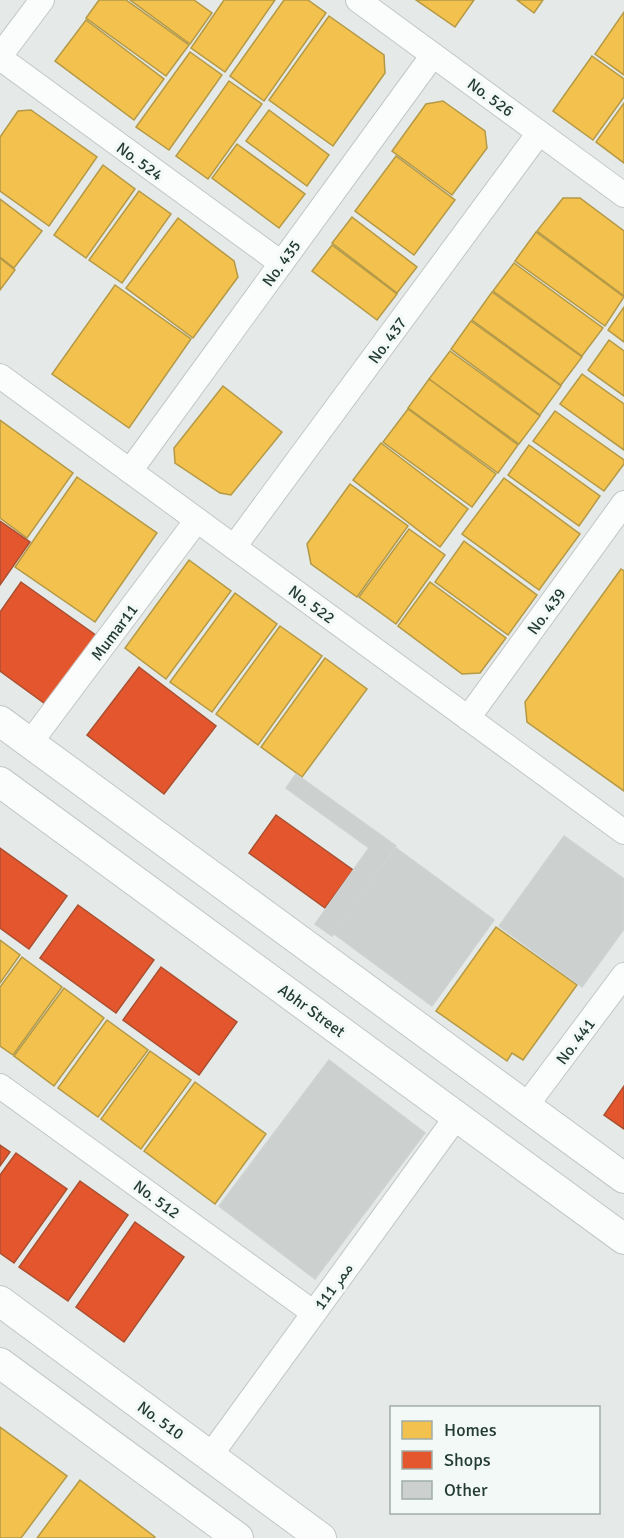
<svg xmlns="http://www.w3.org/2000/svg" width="624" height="1538" viewBox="0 0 624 1538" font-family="Signika,Vazirmatn,sans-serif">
<rect width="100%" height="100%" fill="#e5eae8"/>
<g fill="#f2c14e" stroke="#b49946" stroke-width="1.5">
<path d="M99,0H126L189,45L166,76L86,18Z"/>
<path d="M130,0H194L212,13L190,44Z"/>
<path d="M224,0H275L225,72L191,48Z"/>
<path d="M284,0H308L326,13L264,101L230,76Z"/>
<path d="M416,0H474L455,27Z"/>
<path d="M517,0H543L534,13Z"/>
<path d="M624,12V75L595,54Z"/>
<path d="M329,16L384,55L385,73L333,146L269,100Z"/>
<path d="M86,20L164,79L134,120L55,61Z"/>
<path d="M190,52L222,75L169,150L136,127Z"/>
<path d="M592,56L624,79V97L593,140L553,111Z"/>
<path d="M229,81L262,104L208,179L176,156Z"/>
<path d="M443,101L485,131L487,148L452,195L392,151L426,104Z"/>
<path d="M624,103V163L596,142Z"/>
<path d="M31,110L97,157L49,226L0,191V137L18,111Z"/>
<path d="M269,110L329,155L307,186L246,141Z"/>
<path d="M237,144L305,194L279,228L212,178Z"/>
<path d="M396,156L455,200L414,255L355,211Z"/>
<path d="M103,165L135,189L86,258L54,235Z"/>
<path d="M139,191L171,214L122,283L89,260Z"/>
<path d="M563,198H580L624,231V296L537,231Z"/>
<path d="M0,199L42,231L14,268L0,257Z"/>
<path d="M352,217L417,267L397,293L332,243Z"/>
<path d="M178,218L234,261L238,277L193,338L126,288Z"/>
<path d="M536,232L624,297L605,326L515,261Z"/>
<path d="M332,245L397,294L377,320L312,271Z"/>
<path d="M0,258L15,270L0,290Z"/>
<path d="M514,263L603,328L582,356L493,291Z"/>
<path d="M115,285L191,339L129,428L52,374Z"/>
<path d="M492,292L582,357L561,385L472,320Z"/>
<path d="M624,307V342L608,330Z"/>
<path d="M471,321L561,386L540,415L451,349Z"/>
<path d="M609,340L624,351V396L588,370Z"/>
<path d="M450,351L540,416L519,444L429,379Z"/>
<path d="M582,374L624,404V450L560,404Z"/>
<path d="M429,379L518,445L498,473L408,408Z"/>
<path d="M223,386L282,432L231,495L220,493L175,463L174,448Z"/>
<path d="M408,409L496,474L472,507L383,442Z"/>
<path d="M555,411L624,460V464L604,491L533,441Z"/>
<path d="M0,420L73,473L27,538L0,518Z"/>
<path d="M381,443L468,509L440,547L353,480Z"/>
<path d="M529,445L600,496L579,526L508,475Z"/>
<path d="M77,477L157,533L95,622L15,567Z"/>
<path d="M504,478L580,534L539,590L462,534Z"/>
<path d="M350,484L408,526L357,597L311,564L307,544Z"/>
<path d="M409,529L445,555L396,624L359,597Z"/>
<path d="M464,541L537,595L508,635L435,582Z"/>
<path d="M189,560L231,591L166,679L125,648Z"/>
<path d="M621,569L624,571V791L527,722L525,702Z"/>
<path d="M430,582L506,638L480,673L462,674L398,626Z"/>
<path d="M235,593L277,624L212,712L170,682Z"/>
<path d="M280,626L322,656L258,745L216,714Z"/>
<path d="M325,658L367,689L302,777L261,747Z"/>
<path d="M496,927L577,985L523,1060L512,1053L507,1061L436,1011Z"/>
<path d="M0,940L20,955L0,983Z"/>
<path d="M22,957L62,987L13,1055L0,1046V987Z"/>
<path d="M64,988L104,1018L54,1086L14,1056Z"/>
<path d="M107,1020L148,1050L98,1117L58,1088Z"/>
<path d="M150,1051L191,1080L141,1149L101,1119Z"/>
<path d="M195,1082L266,1134L215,1204L144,1151Z"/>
<path d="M0,1427L67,1476L21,1538H0Z"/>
<path d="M80,1480L155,1537L154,1538H37Z"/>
</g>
<g fill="#e4572e" stroke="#aa4f30" stroke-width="1.5">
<path d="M0,521L30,542L0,585Z"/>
<path d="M21,582L97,636L48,706L0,671V612Z"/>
<path d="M139,667L216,726L164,794L87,735Z"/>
<path d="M276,815L353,870L325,908L249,853Z"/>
<path d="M0,848L67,896L29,949L0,928Z"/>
<path d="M78,905L154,960L116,1013L40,958Z"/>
<path d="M161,967L237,1022L199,1075L123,1020Z"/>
<path d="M624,1086V1129L604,1115Z"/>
<path d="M0,1145L10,1152L0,1166Z"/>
<path d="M16,1153L67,1189L14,1263L0,1253V1175Z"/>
<path d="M80,1181L128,1215L68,1301L19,1267Z"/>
<path d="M135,1222L184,1257L124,1342L76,1307Z"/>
</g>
<g fill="#ccd1cf" stroke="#ced3d1" stroke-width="1.5">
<path d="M296,774L396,846L332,936L315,924L369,848L286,788Z"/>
<path d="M564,836L624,879V929L582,987L499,926Z"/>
<path d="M396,848L494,920L432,1006L333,933Z"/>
<path d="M329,1060L425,1133L315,1279L219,1206Z"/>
</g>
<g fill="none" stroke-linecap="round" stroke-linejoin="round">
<g stroke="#c2c7c5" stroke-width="26">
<g id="minor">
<path d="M358,0L624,195"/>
<path d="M0,56L42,0"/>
<path d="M0,58L281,263"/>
<path d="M0,376L624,832"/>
<path d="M130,471L433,55"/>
<path d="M234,547L539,133"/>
<path d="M468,718L624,503"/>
<path d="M30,743L197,520"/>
<path d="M0,1086L314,1313"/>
<path d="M526,1106L624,975"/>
<path d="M210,1456L457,1116"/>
</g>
</g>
<g stroke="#c2c7c5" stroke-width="32">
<g id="tertiary">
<path d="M0,721L624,1178"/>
<path d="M0,782L624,1239"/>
<path d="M0,1301L321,1538"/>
<path d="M0,1363L238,1538"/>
</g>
</g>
<use href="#minor" stroke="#fbfcfc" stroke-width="24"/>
<use href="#tertiary" stroke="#fbfcfc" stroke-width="30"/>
</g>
<g text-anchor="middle" stroke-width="6" stroke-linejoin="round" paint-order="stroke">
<g font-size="16" fill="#243c35" stroke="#f3f9f6">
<text transform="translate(491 97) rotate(36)" y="6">No. 526</text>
<text transform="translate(140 161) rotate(36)" y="6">No. 524</text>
<text transform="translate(281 263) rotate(-54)" y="6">No. 435</text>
<text transform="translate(387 340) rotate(-54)" y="6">No. 437</text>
<text transform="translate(312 604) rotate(36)" y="6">No. 522</text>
<text transform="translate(546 611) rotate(-54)" y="6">No. 439</text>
<text transform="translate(114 632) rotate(-53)" y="6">Mumar11</text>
<text transform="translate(312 1010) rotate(36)" y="6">Abhr Street</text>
<text transform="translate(575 1041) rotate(-53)" y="6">No. 441</text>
<text transform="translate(157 1199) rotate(36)" y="6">No. 512</text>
<text transform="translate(333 1286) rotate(-54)" y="6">ممر 111</text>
<text transform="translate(161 1420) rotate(36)" y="6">No. 510</text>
</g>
</g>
<rect x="390" y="1406" width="210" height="108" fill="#f3f9f6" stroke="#a0ada9" stroke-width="1.5"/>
<rect x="402" y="1421" width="30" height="18" fill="#f2c14e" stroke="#a0ada9" stroke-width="1.5"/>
<text x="444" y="1436" font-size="18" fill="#243c35">Homes</text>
<rect x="402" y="1451" width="30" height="18" fill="#e4572e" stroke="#a0ada9" stroke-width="1.5"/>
<text x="444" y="1466" font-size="18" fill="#243c35">Shops</text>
<rect x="402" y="1481" width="30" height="18" fill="#ccd1cf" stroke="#a0ada9" stroke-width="1.5"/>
<text x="444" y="1496" font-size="18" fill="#243c35">Other</text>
</svg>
